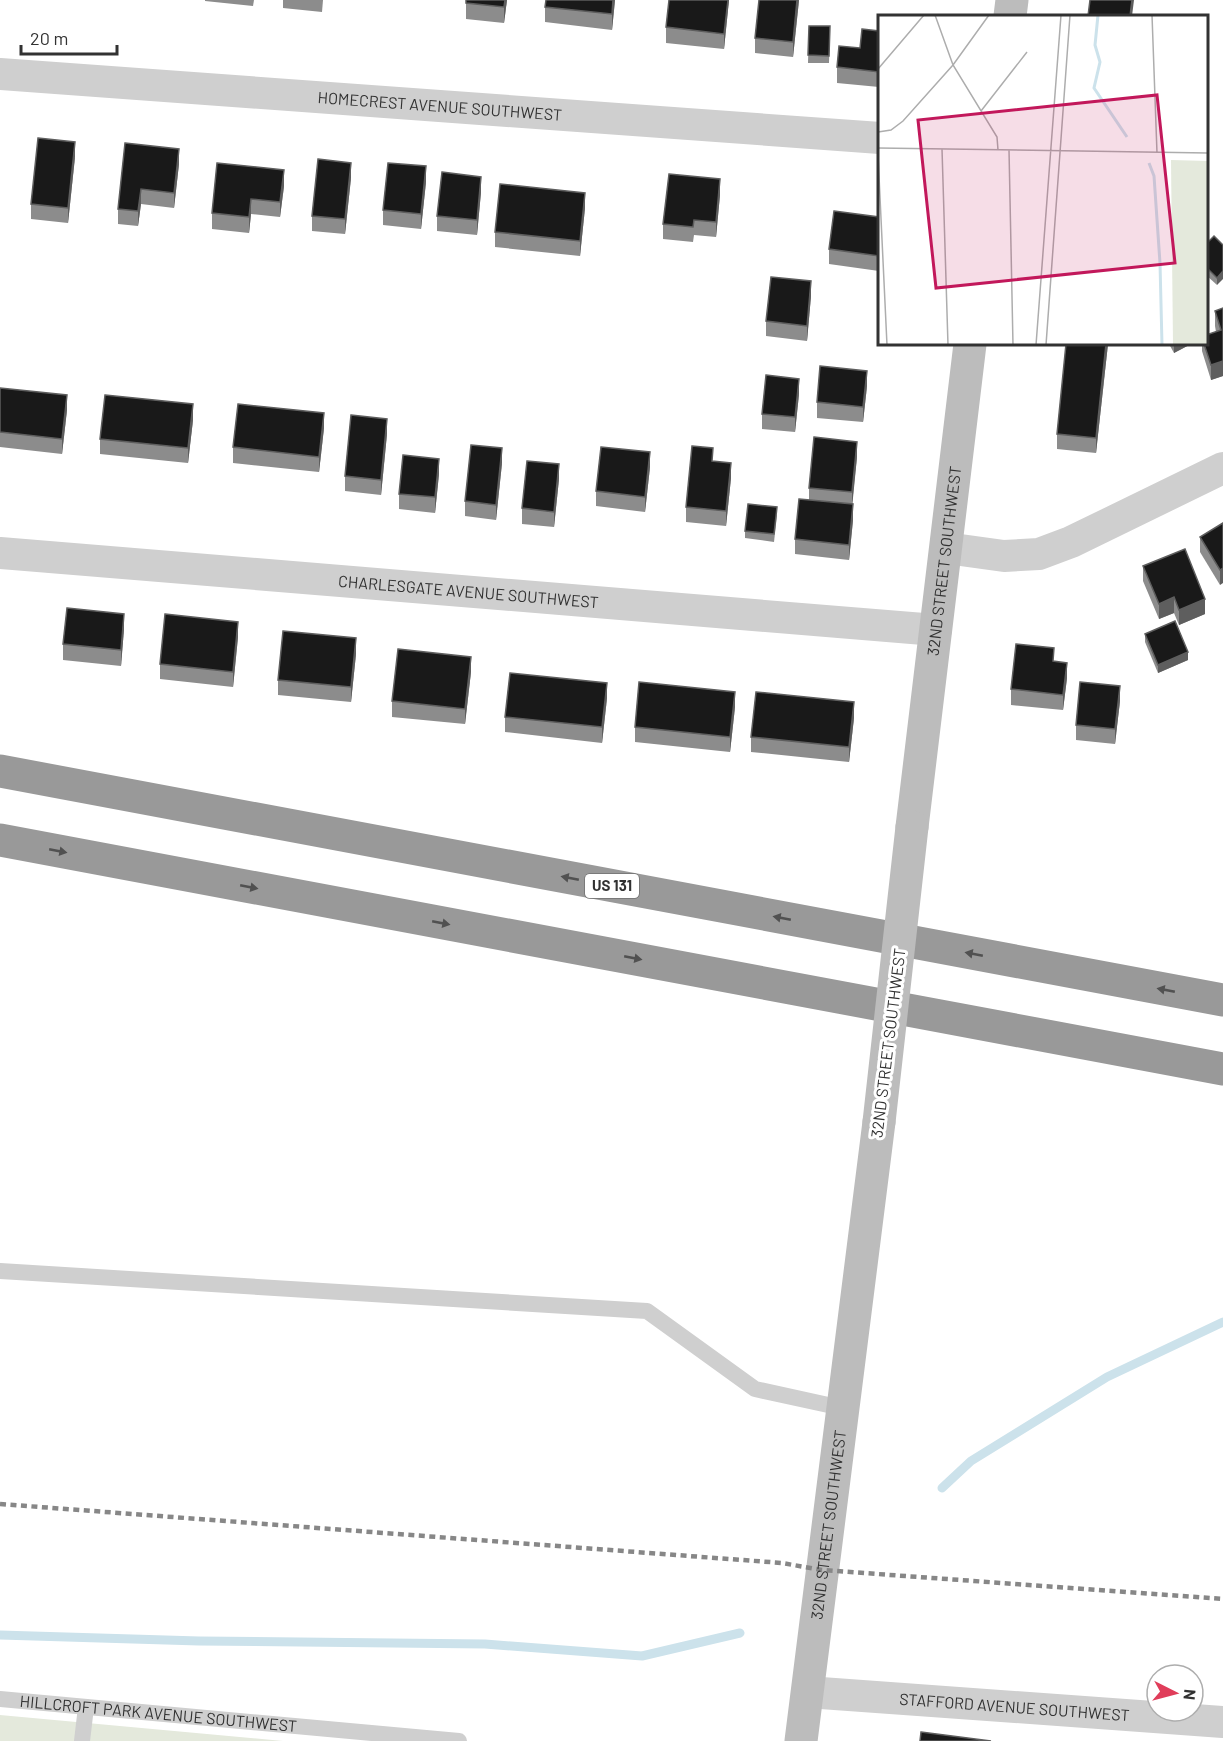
<svg xmlns="http://www.w3.org/2000/svg" width="1223" height="1741" viewBox="0 0 1223 1741" font-family="Barlow,sans-serif">
<rect width="100%" height="100%" fill="#fff"/>
<path fill="#e4e9dc" d="M0,1715L283,1741H0Z"/>
<g fill="none" stroke-linecap="round" stroke-linejoin="round">
<g stroke="#cce2eb" stroke-width="9">
<path d="M942,1488L971,1461L1107,1377L1223,1322"/>
<path d="M0,1635L199,1641L485,1644L642,1656L740,1633"/>
</g>
<g stroke="#cfcfcf" stroke-width="16">
<path d="M0,1271L647,1311L755,1389L842,1408"/>
<path id="s1" d="M0,1699L459,1741"/>
<path d="M82,1741L86,1707"/>
</g>
<g stroke="#cfcfcf" stroke-width="32">
<path id="s2" d="M0,74L880,138"/>
<path d="M946,548L1004,556L1039,554L1071,542L1223,468"/>
<path id="s3" d="M0,553L936,630"/>
<path id="s4" d="M807,1692L1223,1722"/>
</g>
<g stroke="#bcbcbc" stroke-width="33">
<path d="M1010,16L1012,0"/>
<path id="s5" d="M912,827L970,344"/>
<path id="s6" d="M801,1741L879,1122"/>
</g>
<g stroke="#999" stroke-width="33">
<path d="M0,771L1223,1000"/>
<path d="M0,840L1223,1069"/>
</g>
<path stroke="#878787" stroke-width="4.5" stroke-dasharray="6 4.5" stroke-linecap="butt" d="M0,1504L782,1563L822,1570L1223,1599"/>
<path stroke="#bcbcbc" stroke-width="33" d="M879,1122L912,827"/>
</g>
<g fill="#8c8c8c">
<path d="M205,0H254L253,6L205,1Z"/>
<path d="M283,0H323L322,12L283,8Z"/>
<path d="M466,0H507L504,23L466,19Z"/>
<path d="M615,0L612,30L545,22V7Z"/>
<path d="M729,0L724,49L666,43V27Z"/>
<path d="M799,0L793,57L755,53V38Z"/>
<path d="M809,26H830L829,63H808Z"/>
<path d="M879,31V87L837,83V67Z"/>
<path d="M125,143L179,164L174,208L141,204L138,226L118,224V209Z"/>
<path d="M75,157L68,223L31,219V204Z"/>
<path d="M351,178L345,234L312,231V216Z"/>
<path d="M426,182L421,229L383,225V210Z"/>
<path d="M284,186L280,217L251,214L249,233L212,229V213Z"/>
<path d="M481,192L477,235L437,231V216Z"/>
<path d="M720,195L716,237L694,235L693,242L663,239V224Z"/>
<path d="M585,208L580,256L495,247V232Z"/>
<path d="M879,217V271L829,264V249Z"/>
<path d="M1206,244L1223,245L1217,285L1206,275Z"/>
<path d="M811,296L807,341L766,336V321Z"/>
<path d="M1223,308V376L1211,380L1202,351V344H1206L1216,332L1215,326V311Z"/>
<path d="M1108,344L1096,453L1057,449V434Z"/>
<path d="M1169,344H1191L1174,353Z"/>
<path d="M867,386L863,422L817,418V402Z"/>
<path d="M0,388L67,410L62,454L0,447Z"/>
<path d="M799,394L795,432L762,429V414Z"/>
<path d="M193,420L188,463L100,454V439Z"/>
<path d="M324,428L319,472L233,463V447Z"/>
<path d="M387,434L381,495L345,491V476Z"/>
<path d="M857,457L852,504L853,520L849,560L795,554V539L809,500V488Z"/>
<path d="M713,461L731,478L726,526L686,522V507Z"/>
<path d="M502,463L496,520L465,516V501Z"/>
<path d="M650,467L645,512L596,506V491Z"/>
<path d="M439,474L435,513L399,509V494Z"/>
<path d="M559,479L554,527L522,524V508Z"/>
<path d="M777,515L774,542L745,538V531Z"/>
<path d="M1223,523L1220,585L1200,552V537Z"/>
<path d="M1143,566L1205,614L1179,625L1174,613L1159,619L1143,581Z"/>
<path d="M124,629L121,666L63,660V644Z"/>
<path d="M1145,634L1188,660L1158,673L1145,642Z"/>
<path d="M238,637L233,687L160,679V664Z"/>
<path d="M356,654L351,702L278,695V680Z"/>
<path d="M1054,661L1067,678L1063,710L1011,705V689Z"/>
<path d="M471,672L465,724L392,717V701Z"/>
<path d="M607,698L602,743L505,732V717Z"/>
<path d="M1120,701L1115,744L1076,740V725Z"/>
<path d="M735,707L730,752L635,742V727Z"/>
<path d="M854,718L849,762L751,752V737Z"/>
</g>
<g fill="#5e5e5e">
<path d="M505,0H507L504,23V7Z"/>
<path d="M613,0H615L612,30V14Z"/>
<path d="M728,0H729L724,49V34Z"/>
<path d="M797,0H799L793,57V42Z"/>
<path d="M1132,0H1134L1132,16H1130Z"/>
<path d="M75,142V157L68,223V208Z"/>
<path d="M179,149V164L174,208V193Z"/>
<path d="M351,163V178L345,234V219Z"/>
<path d="M426,166V182L421,229V214Z"/>
<path d="M284,170V186L280,217V202Z"/>
<path d="M481,177V192L477,235V220Z"/>
<path d="M720,179V195L716,237V222Z"/>
<path d="M141,189V204L138,226V211Z"/>
<path d="M585,193V208L580,256V241Z"/>
<path d="M251,199V214L249,233V217Z"/>
<path d="M1223,271V279L1217,285V278Z"/>
<path d="M811,281V296L807,341V326Z"/>
<path d="M1106,344H1108L1096,453V438Z"/>
<path d="M1174,344H1191L1174,353Z"/>
<path d="M1223,361V376L1211,380V365Z"/>
<path d="M867,371V386L863,422V407Z"/>
<path d="M799,379V394L795,432V417Z"/>
<path d="M67,395V410L62,454V439Z"/>
<path d="M193,404V420L188,463V448Z"/>
<path d="M324,413V428L319,472V457Z"/>
<path d="M387,419V434L381,495V480Z"/>
<path d="M857,442V457L852,508V492Z"/>
<path d="M502,448V463L496,520V505Z"/>
<path d="M650,452V467L645,512V497Z"/>
<path d="M439,459V474L435,513V497Z"/>
<path d="M731,463V478L726,526V511Z"/>
<path d="M559,464V479L554,527V512Z"/>
<path d="M853,504V520L849,560V545Z"/>
<path d="M1223,568V583L1220,585V570Z"/>
<path d="M1174,597V613L1159,619V604Z"/>
<path d="M1205,599V614L1179,625V610Z"/>
<path d="M124,614V629L121,666V650Z"/>
<path d="M238,622V637L233,687V672Z"/>
<path d="M356,638V654L351,702V687Z"/>
<path d="M1188,652V660L1158,673V665Z"/>
<path d="M471,657V672L465,724V709Z"/>
<path d="M1067,663V678L1063,710V695Z"/>
<path d="M607,683V698L602,743V727Z"/>
<path d="M1120,686V701L1115,744V729Z"/>
<path d="M735,692V707L730,752V737Z"/>
<path d="M854,702V718L849,762V747Z"/>
</g>
<g fill="#191919" stroke="#5e5e5e" stroke-width="1.5">
<path d="M466,0H505L504,7L466,3Z"/>
<path d="M546,0H613L612,14L545,7Z"/>
<path d="M669,0H728L724,34L666,27Z"/>
<path d="M759,0H797L793,42L755,38Z"/>
<path d="M1090,0H1132L1130,16H1088Z"/>
<path d="M809,26H830L829,56L808,55Z"/>
<path d="M862,29L879,31V72L837,67L839,46L860,48Z"/>
<path d="M38,138L75,142L68,208L31,204Z"/>
<path d="M125,143L179,149L174,193L141,189L138,211L118,209Z"/>
<path d="M318,159L351,163L345,219L312,216Z"/>
<path d="M217,163L284,170L280,202L251,199L249,217L212,213Z"/>
<path d="M388,163L426,166L421,214L383,210Z"/>
<path d="M442,172L481,177L477,220L437,216Z"/>
<path d="M669,174L720,179L716,222L694,220L693,227L663,224Z"/>
<path d="M500,184L585,193L580,241L495,232Z"/>
<path d="M834,211L879,217V256L829,249Z"/>
<path d="M1214,236L1223,245V271L1217,278L1206,267V244Z"/>
<path d="M771,277L811,281L807,326L766,321Z"/>
<path d="M1223,308V361L1211,365L1204,344H1206V335L1221,330L1215,311Z"/>
<path d="M1066,344H1106L1096,438L1057,434Z"/>
<path d="M820,366L867,371L863,407L817,402Z"/>
<path d="M766,375L799,379L795,417L762,414Z"/>
<path d="M0,388L67,395L62,439L0,432Z"/>
<path d="M105,395L193,404L188,448L100,439Z"/>
<path d="M238,404L324,413L319,457L233,447Z"/>
<path d="M351,415L387,419L381,480L345,476Z"/>
<path d="M814,437L857,442L852,492L809,488Z"/>
<path d="M471,445L502,448L496,505L465,501Z"/>
<path d="M692,446L713,448L712,461L731,463L726,511L686,507Z"/>
<path d="M601,447L650,452L645,497L596,491Z"/>
<path d="M403,455L439,459L435,497L399,494Z"/>
<path d="M527,461L559,464L554,512L522,508Z"/>
<path d="M799,499L853,504L849,545L795,539Z"/>
<path d="M748,504L777,507L774,534L745,531Z"/>
<path d="M1223,523V568L1220,570L1200,537Z"/>
<path d="M1185,549L1205,599L1179,610L1174,597L1159,604L1143,566Z"/>
<path d="M67,608L124,614L121,650L63,644Z"/>
<path d="M165,614L238,622L233,672L160,664Z"/>
<path d="M1175,621L1188,652L1158,665L1145,634Z"/>
<path d="M283,631L356,638L351,687L278,680Z"/>
<path d="M1016,644L1054,648L1053,661L1067,663L1063,695L1011,689Z"/>
<path d="M398,649L471,657L465,709L392,701Z"/>
<path d="M510,673L607,683L602,727L505,717Z"/>
<path d="M639,682L735,692L730,737L635,727Z"/>
<path d="M1080,682L1120,686L1115,729L1076,725Z"/>
<path d="M756,692L854,702L849,747L751,737Z"/>
<path d="M921,1732L991,1741H920Z"/>
</g>
<defs><path id="oneway-solid" d="M-6-.8H1V-3.2L6.5 0L1 3.2V.8H-6Z" transform="scale(1.5)"/></defs>
<g fill="#515151">
<use href="#oneway-solid" transform="translate(58 851) rotate(11)"/>
<use href="#oneway-solid" transform="translate(570 878) rotate(-169)"/>
<use href="#oneway-solid" transform="translate(249 887) rotate(11)"/>
<use href="#oneway-solid" transform="translate(782 918) rotate(-169)"/>
<use href="#oneway-solid" transform="translate(441 923) rotate(11)"/>
<use href="#oneway-solid" transform="translate(974 954) rotate(-169)"/>
<use href="#oneway-solid" transform="translate(633 958) rotate(11)"/>
<use href="#oneway-solid" transform="translate(1166 990) rotate(-169)"/>
</g>
<g text-anchor="middle" stroke-width="6" stroke-linejoin="round" paint-order="stroke">
<rect fill="#fff" stroke="#707070" stroke-width="1.5" x="585" y="874" width="54" height="24" rx="4.5"/>
<g font-size="15" font-weight="bold" fill="#323232">
<text x="612" y="891">US 131</text>
</g>
<g font-size="16" fill="#323232" stroke="#fff">
<text dy="6" stroke="none"><textPath href="#s2" startOffset="441">HOMECREST AVENUE SOUTHWEST</textPath></text>
<text dy="6" stroke="none"><textPath href="#s5" startOffset="268">32ND STREET SOUTHWEST</textPath></text>
<text dy="6" stroke="none"><textPath href="#s3" startOffset="470">CHARLESGATE AVENUE SOUTHWEST</textPath></text>
<text transform="translate(888 1043) rotate(-83)" y="6">32ND STREET SOUTHWEST</text>
<text dy="6" stroke="none"><textPath href="#s6" startOffset="218">32ND STREET SOUTHWEST</textPath></text>
<text dy="6" stroke="none"><textPath href="#s4" startOffset="208">STAFFORD AVENUE SOUTHWEST</textPath></text>
<text dy="6" stroke="none"><textPath href="#s1" startOffset="159">HILLCROFT PARK AVENUE SOUTHWEST</textPath></text>
</g>
</g>
<g transform="translate(878 15)">
<rect width="330" height="330" fill="#fff"/>
<path d="M293,145L330,146V330H295Z" fill="#e4e9dc"/>
<path fill="none" stroke="#cce2eb" stroke-width="3" d="M220,0L217,30L222,47L216,73L249,122M271,148L276,161L282,248L284,330"/>
<path fill="none" stroke="#adadad" stroke-width="1.5" d="M57,0L75,50L119,122L120,135M274,0L279,138M0,54L46,0M103,96L149,37M0,117L13,115L25,106L75,50L111,0M0,133L330,138M64,134L70,330M131,135L135,330M0,140L9,330M158,330L183,0M168,330L192,0"/>
<path fill="#c2185b" fill-opacity="0.15" stroke="#c2185b" stroke-width="3" d="M279,80L297,248L58,273L40,105Z"/>
<rect width="330" height="330" fill="none" stroke="#323232" stroke-width="3"/>
</g>
<g transform="translate(1175 1693) rotate(96)"><circle r="28" fill="#ffffff" stroke="#adadad" stroke-width="1.5"/>
<path d="M0-4.5L10 22L0 15L-10 22Z" fill="#e03d5a"/>
<text y="-9" font-size="16" font-weight="bold" text-anchor="middle" fill="#323232">N</text>
</g>
<path d="M21 45v9h96v-9" fill="none" stroke="#323232" stroke-width="3"/>
<text x="30" y="45" font-size="18" fill="#323232" stroke="#ffffff" stroke-width="4.5" paint-order="stroke">20 m</text>
</svg>
